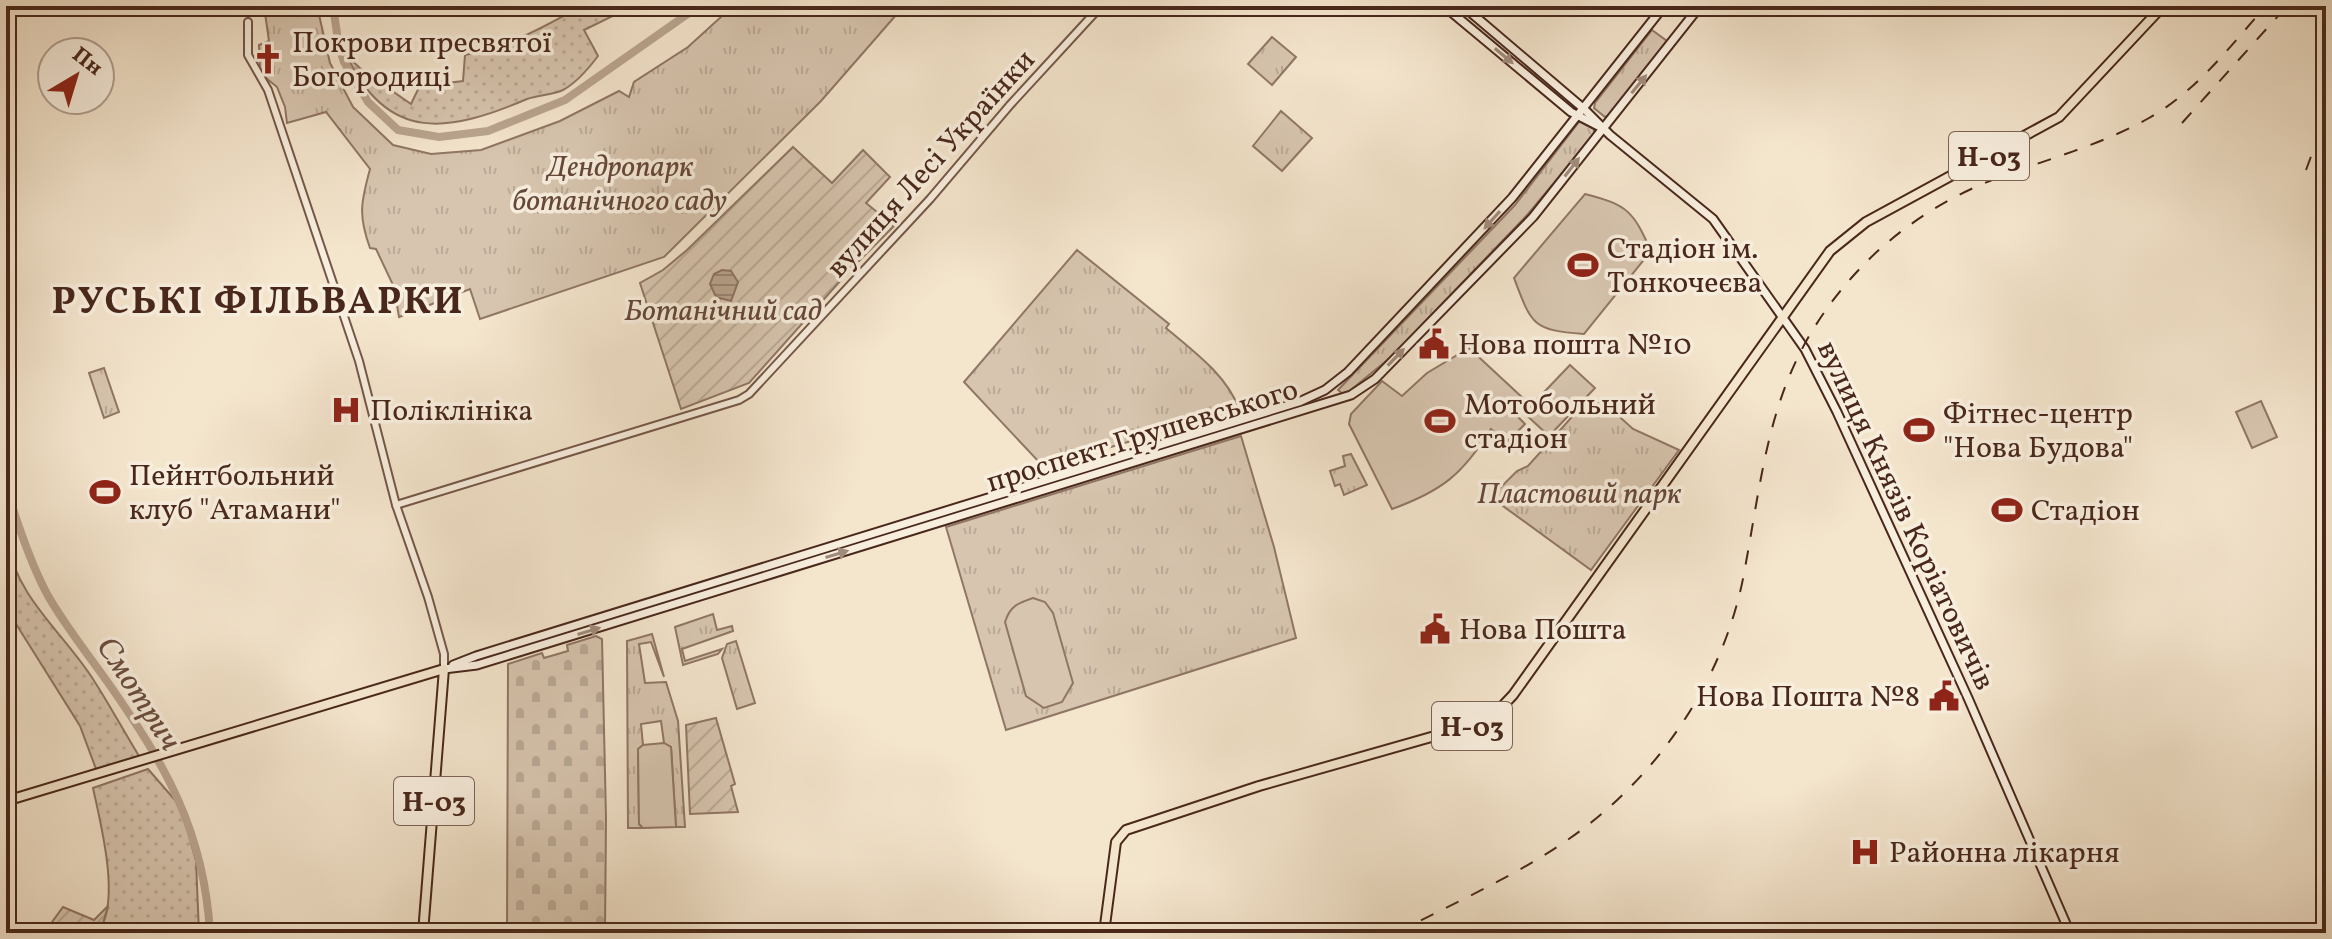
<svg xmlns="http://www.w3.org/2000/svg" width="2332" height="939" viewBox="0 0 2332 939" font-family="Vollkorn,serif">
<defs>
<pattern id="grass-dots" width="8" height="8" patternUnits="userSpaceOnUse" patternTransform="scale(2)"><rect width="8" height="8" fill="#d7c5af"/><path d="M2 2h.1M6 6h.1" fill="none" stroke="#baa996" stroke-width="1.8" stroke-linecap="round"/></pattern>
<pattern id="cemetery-stones" width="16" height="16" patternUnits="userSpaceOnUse" patternTransform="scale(2)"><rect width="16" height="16" fill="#d7c5af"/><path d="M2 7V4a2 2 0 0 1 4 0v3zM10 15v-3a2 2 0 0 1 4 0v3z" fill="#baa996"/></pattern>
<pattern id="park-tufts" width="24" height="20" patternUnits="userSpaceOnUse" patternTransform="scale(2)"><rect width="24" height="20" fill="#d7c5af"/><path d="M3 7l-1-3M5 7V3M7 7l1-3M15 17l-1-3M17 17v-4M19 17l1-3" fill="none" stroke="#baa996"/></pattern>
<pattern id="garden-furrows" width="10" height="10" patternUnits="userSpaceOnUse" patternTransform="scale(2)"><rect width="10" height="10" fill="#d7c5af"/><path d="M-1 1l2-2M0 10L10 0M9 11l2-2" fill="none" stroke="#baa996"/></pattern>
<pattern id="water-rules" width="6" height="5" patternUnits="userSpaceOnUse" patternTransform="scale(2)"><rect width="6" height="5" fill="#baa590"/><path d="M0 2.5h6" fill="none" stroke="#998675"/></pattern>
</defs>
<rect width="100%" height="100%" fill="#f4e5cd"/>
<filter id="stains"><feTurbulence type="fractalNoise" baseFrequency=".0025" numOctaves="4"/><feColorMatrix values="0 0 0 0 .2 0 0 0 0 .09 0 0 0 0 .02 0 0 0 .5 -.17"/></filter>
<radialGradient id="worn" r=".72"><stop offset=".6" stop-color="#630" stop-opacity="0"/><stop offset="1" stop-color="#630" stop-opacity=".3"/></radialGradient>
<g fill="url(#grass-dots)" stroke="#907665" stroke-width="2">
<path d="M582,6H616L621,12L584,30L598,56C589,68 576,83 563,90C552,95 538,95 527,99C450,132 388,144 347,56L362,70L411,104L424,77L447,83L463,81L465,55C512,45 540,29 582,6Z"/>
<path d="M6,540C19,600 59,628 91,676C108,702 123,730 139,756L96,769L80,726L6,608Z"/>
<path d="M148,769L181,807L196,861L199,933H96C123,908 100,821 93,788Z"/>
</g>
<path fill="url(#cemetery-stones)" stroke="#907665" stroke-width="2" d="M596,636L602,639L606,818L605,933H507L508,664L542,653L544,658L568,651L567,645Z"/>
<g fill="url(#park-tufts)" stroke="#907665" stroke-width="2">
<path d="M264,6H317L330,63L353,107L393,145L431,154L481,150L560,121L619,91L629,97L634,82L688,47L733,6H904L821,101L664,257L480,319L470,289L399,317L394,287L376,249L370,248C358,215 361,202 370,169L326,112L287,123L285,107L277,87L260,73L259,45L269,41Z"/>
<path d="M1652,30L1667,41L1610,115L1605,117L1594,108L1595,103Z"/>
<path d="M1272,37L1296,57L1272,85L1248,64Z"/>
<path d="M1281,111L1312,138L1282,171L1253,146Z"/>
<path d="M1585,121L1594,128V135L1528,214L1391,357L1347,393L1343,394L1338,390L1515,205L1579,122Z"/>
<path d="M1077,250L1169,324L1166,328C1192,350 1227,375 1239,409L1047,466L1039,462L964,382Z"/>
<path d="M104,368L119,412L104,418L89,373Z"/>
<path d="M1588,399L1611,409L1633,429L1679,450L1591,570L1496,501L1495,493L1517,471L1528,466Z"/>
<path d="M1241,436L1274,547L1296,638L1006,730L946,527Z"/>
<path d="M1351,454L1367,485L1344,495L1340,484L1335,486L1330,471L1345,466L1343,456Z"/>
<path d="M713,614L717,630L732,626L733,631L682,649L685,661L722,649L718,654L683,665L675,627Z"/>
<path d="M652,634L664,677L651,642L639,644L645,683L666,682L678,721L685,827H676L671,747L664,743L661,721L641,724L643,745L638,750L639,824L643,828H628L627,641Z"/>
<path d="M736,641L755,703L737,709L722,658L727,644Z"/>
</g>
<g fill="url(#garden-furrows)" stroke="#907665" stroke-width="2">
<path d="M793,147L832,183L863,150L890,177L866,203L894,226L850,270L749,383L681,409L640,283L663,270L687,250Z"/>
<path d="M716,718L735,784L731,786L738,812L690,814L686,725Z"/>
<path d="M108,906L101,930L96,933H44L63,907L94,920Z"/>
</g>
<g fill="#d7c5af" stroke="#907665" stroke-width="2">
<path d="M1585,194C1628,205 1633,211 1651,251L1584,334C1533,330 1532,326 1514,278Z"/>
<path d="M1469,348L1525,400L1513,412L1525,424L1506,443L1491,429C1463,474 1442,491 1392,509L1349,424L1351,414L1382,381L1402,396L1427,373Z"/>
<path d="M1570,365L1595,388L1549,436L1524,413Z"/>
<path d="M2261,401L2277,437L2252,448L2236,412Z"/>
<path d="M1033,598L1045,602L1053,613L1073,683L1062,702L1044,708L1026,696L1005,622C1010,606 1018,603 1033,598Z"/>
<path d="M664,743L671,747L676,827L643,828L639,824L638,749L643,745Z"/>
</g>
<path fill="url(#water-rules)" stroke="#8d7361" stroke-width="2" d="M722,270L731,271L738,282L731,301L716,297L710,284L714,274Z"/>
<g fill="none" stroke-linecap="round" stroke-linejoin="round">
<g stroke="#baa590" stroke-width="8">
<path d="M333,6L339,47L344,62L368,102L398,130L439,137L488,131L565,100L699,6"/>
<path d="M6,486C17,523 29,560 47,594C65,626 88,654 109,684C166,766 204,831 210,933"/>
</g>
<g stroke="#745748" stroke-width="10">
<g id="tertiary">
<path d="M248,22V55L268,90L359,361L396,505L428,597L444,654V669"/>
<path d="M396,505L739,400L749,394L930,199L1010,105L1101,6"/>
</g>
</g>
<g stroke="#49281b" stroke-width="11">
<g id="secondary">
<path d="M1444,6L1571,112L1600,127"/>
<path d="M1463,6L1584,109L1610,135L1713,219L1805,349L1837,412L1968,698L2070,933"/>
<path d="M453,665L476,656L1299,402L1325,390L1348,372L1512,198L1664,6"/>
<path d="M444,669L477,665L1351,395L1375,379L1533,217L1700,6"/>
</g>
</g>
<g stroke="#49281b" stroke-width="12">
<g id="primary">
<path d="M6,801L444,669L423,933"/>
<path d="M1104,933L1116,842L1126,830L1259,786L1477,724L1495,714L1513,695L1830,251L1866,222L2059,117L2163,6"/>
</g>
</g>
<use href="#tertiary" stroke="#f8eede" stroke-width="6"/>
<use href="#secondary" stroke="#f8eede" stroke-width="7"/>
<use href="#primary" stroke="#f4e5cd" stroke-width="8"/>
<g stroke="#49281b" stroke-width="2" stroke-dasharray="14 14" stroke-linecap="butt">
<path d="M2312,15L2321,6"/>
<path d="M2182,123L2287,6"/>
<path d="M2306,170L2326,116"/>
<path d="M1396,933C1452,904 1511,878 1563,843C1656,781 1726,679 1745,568C1766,454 1771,367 1854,275C1888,237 1932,206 1980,185C2035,162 2096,148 2149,118C2197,91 2230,46 2266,6"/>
</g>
</g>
<defs><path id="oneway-solid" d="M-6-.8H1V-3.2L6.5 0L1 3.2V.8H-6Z" transform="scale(2)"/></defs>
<g fill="#a08b7c">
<use href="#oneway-solid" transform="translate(1504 56) rotate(40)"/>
<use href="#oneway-solid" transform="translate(1639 84) rotate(-51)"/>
<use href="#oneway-solid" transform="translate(1572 167) rotate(-52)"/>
<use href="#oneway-solid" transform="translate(1492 220) rotate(132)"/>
<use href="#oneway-solid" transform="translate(1396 357) rotate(-46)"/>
<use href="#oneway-solid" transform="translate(837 554) rotate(-17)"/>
<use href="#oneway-solid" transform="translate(589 631) rotate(-17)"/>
</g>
<defs>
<g id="church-bare" transform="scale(2.4)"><path d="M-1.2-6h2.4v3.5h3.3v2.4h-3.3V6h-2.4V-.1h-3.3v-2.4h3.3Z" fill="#8f2418" stroke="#f8eede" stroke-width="2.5" paint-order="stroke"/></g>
<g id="stadium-bare" transform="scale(2.4)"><path d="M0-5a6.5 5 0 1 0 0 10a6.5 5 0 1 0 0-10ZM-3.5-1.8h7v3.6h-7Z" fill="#8f2418" stroke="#f8eede" stroke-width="2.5" paint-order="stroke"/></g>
<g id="civic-bare" transform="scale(2.4)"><path d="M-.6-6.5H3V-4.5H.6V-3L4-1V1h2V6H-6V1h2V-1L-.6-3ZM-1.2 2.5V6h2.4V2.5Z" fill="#8f2418" stroke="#f8eede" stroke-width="2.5" paint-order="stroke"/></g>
<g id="hospital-bare" transform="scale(2.4)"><path d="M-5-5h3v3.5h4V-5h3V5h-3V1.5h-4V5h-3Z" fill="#8f2418" stroke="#f8eede" stroke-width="2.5" paint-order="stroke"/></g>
</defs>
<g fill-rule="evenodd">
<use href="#church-bare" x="268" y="59"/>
<use href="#stadium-bare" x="1583" y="265"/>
<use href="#civic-bare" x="1434" y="344"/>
<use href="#hospital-bare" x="346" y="410"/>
<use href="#stadium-bare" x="1440" y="421"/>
<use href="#stadium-bare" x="1919" y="430"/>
<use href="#stadium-bare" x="105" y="492"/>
<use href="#stadium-bare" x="2007" y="510"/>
<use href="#civic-bare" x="1435" y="629"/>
<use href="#civic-bare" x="1944" y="696"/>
<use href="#hospital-bare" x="1865" y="852"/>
</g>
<g text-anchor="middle" stroke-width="7" stroke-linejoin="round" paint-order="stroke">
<g fill="#f8eede" stroke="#7e6356" stroke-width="2">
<rect x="1949" y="132" width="80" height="48" rx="6"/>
<rect x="1432" y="702" width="80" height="48" rx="6"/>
<rect x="394" y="777" width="80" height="48" rx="6"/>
</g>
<g font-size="28" font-weight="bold" fill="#49281b">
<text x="1989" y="166">Н-03</text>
<text x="1472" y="736">Н-03</text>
<text x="434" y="811">Н-03</text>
</g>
<g font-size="30" fill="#49281b" stroke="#f8eede" text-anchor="start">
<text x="292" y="52">Покрови пресвятої<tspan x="292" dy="34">Богородиці</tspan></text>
<text x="1607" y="258">Стадіон ім.<tspan x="1607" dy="34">Тонкочеєва</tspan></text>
<text x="1458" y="354">Нова пошта №10</text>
<text x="1464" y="414">Мотобольний<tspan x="1464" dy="34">стадіон</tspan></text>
<text x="370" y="420">Поліклініка</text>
<text x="1943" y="423">Фітнес-центр<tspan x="1943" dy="34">"Нова Будова"</tspan></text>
<text x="129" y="485">Пейнтбольний<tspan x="129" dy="34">клуб "Атамани"</tspan></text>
<text x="2031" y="520">Стадіон</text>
<text x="1459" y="639">Нова Пошта</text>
<text x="1920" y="706" text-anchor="end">Нова Пошта №8</text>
<text x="1889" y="862">Районна лікарня</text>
</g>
<g font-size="30" fill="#49281b" stroke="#f8eede">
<text transform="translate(930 163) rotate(-48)" y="10">вулиця Лесі Українки</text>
<text transform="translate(1142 435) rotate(-17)" y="10">проспект Грушевського</text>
<text transform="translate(1907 515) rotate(65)" y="10">вулиця Князів Коріатовичів</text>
</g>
<g font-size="30" font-style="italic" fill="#654739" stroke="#f8eede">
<text x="620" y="176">Дендропарк<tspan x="620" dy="34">ботанічного саду</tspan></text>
<text x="723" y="320">Ботанічний сад</text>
<text x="1579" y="503">Пластовий парк</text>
</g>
<g font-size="32" font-style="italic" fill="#6b4e3e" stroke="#f8eede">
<text transform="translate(140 693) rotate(57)" y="11">Смотрич</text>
</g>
<g font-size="38" font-weight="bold" letter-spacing="2" fill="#49281b" stroke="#f8eede">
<text x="258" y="313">РУСЬКІ ФІЛЬВАРКИ</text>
</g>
</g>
<rect width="2332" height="939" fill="none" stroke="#f4e5cd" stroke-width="32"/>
<rect x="8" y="8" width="2316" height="923" fill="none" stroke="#49281b" stroke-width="4"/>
<rect x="16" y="16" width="2300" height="907" fill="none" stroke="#49281b" stroke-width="2"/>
<g transform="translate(76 76) rotate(38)"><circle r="38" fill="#f8eede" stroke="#b29f90" stroke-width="2"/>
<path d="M0-6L14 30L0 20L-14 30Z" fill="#8f2418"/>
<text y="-12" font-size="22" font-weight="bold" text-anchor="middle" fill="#49281b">Пн</text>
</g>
<rect width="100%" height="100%" filter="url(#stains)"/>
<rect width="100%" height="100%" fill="url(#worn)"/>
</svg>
